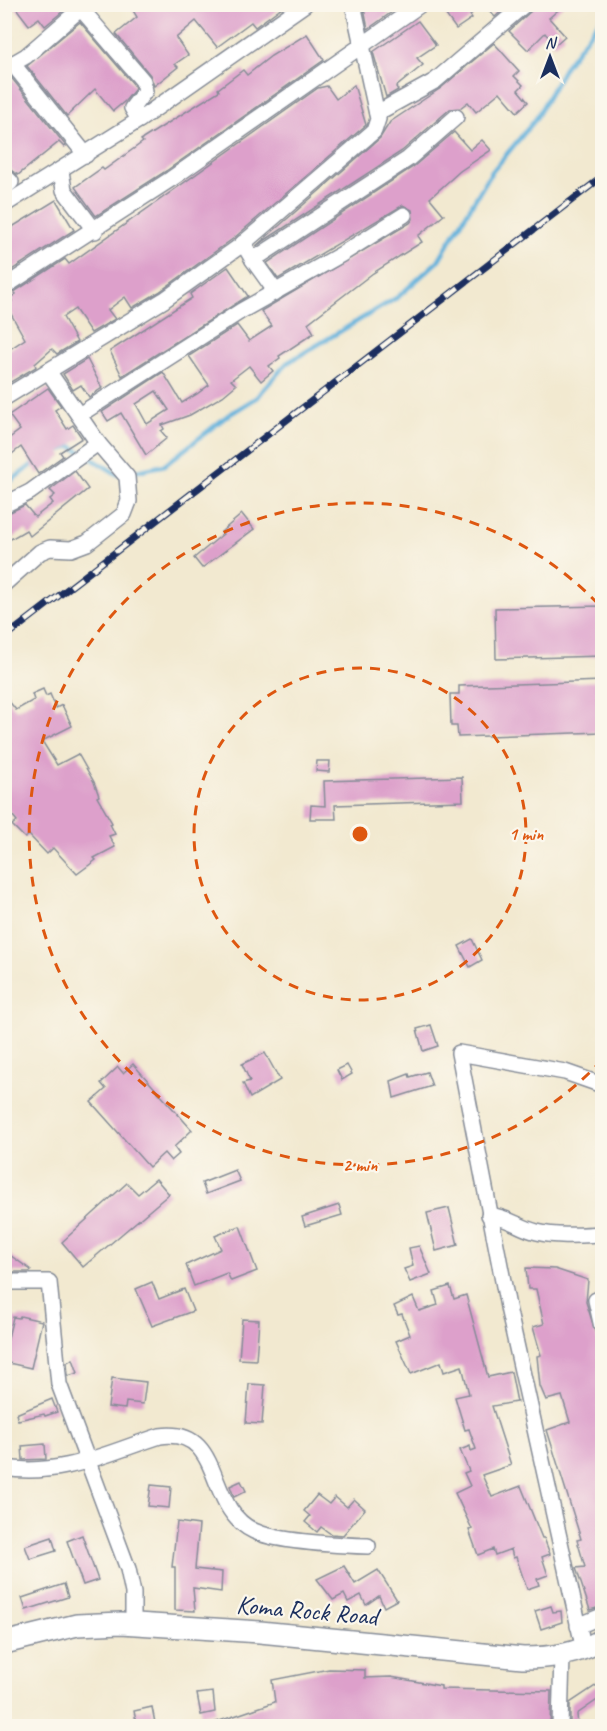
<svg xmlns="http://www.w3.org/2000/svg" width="607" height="1731" viewBox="0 0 607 1731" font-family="Caveat,sans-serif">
<rect width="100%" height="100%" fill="#fbf7ec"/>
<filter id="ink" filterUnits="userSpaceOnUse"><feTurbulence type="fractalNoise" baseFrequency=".0167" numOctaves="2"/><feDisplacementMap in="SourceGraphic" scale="12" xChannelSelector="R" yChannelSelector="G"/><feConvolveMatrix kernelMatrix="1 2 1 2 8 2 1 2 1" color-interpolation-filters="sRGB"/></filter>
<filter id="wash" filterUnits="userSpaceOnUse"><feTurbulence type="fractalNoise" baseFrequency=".008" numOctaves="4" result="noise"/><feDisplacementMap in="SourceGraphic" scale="24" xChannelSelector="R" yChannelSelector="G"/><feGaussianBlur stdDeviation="1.35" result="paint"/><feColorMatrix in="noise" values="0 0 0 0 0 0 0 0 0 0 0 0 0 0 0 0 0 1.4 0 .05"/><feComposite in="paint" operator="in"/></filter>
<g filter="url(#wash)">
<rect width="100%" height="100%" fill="#f2e9d0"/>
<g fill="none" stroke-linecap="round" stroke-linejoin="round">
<g stroke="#61b1dc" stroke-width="4.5">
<path d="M62,450L71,446L117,474"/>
<path d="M128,473L165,465L227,416L256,398L287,363L398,297L438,261L491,173L535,120L566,65L602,17"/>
<path d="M4,486L36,462"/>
</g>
</g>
<g id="blocks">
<g fill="#dda0cb" fill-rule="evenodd">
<path d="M13,4H67L68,7L45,26L39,18L29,25Z"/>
<path d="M129,4H286L255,27L251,22L217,47L196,21L176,38L188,55L175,64L178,67L154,86L150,75L116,34L137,17Z"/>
<path d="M363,4H403L368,29Z"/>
<path d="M438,4H482L470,15L472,18L456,29Z"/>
<path d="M483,4H509L495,17Z"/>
<path d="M534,4H565L549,18L565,36L555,45L545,33L528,50L509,31L531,11Z"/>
<path d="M418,21L436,45L417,58L423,65L396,87L398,90L386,97L373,52Z"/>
<path d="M80,22L134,85L135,89L125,101L113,111L95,89L67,116L27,66Z"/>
<path d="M307,34L324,60L166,171L96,216L75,187L102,168L104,170L143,142L141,140L219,91L218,89L243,70L247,75L271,56Z"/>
<path d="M494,43L519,71L514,76L523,85L518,90L528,102L517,112L500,92L476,112L468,102L460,108L450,109L402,151L256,246L380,138L390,122L441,88Z"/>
<path d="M4,76H10L66,146L64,147L59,142L18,175L4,166Z"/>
<path d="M354,85L366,125L234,238L159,292L132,308L125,297L108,310L115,319L91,333L75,309L63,317L77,342L57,354L52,349L35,364L36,367L4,386V353L25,339L11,314L4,318V306L12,301L10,298L16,294L14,292L65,259L69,264L318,88L327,86L336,99Z"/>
<path d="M454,132L470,150L482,140L491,150L460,171L430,198L444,215L418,236L422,242L373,273L308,323L314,333L279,356L280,358L269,366L273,371L261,381L249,366L231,380L236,385L223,396L190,415L162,425L164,429L161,431L167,438L146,455L121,413L108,421L102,412L163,372L182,403L197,394L209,385L189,356L237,325L249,341L272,326L261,311L410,223L413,219L412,210L403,205L278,279L267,263L413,167ZM156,391L169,410L147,424L136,404Z"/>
<path d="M56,200L74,230L4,275V232Z"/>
<path d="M228,267L248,296L122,376L110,351L192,298L190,294Z"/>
<path d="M87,359L102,388L89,397L81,385L73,390L63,374Z"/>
<path d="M48,388L61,406L55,410L67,429L73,425L82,438L60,452L63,456L38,474L21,447L4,460V442L20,430L9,415Z"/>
<path d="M75,471L88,489L30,536L26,530L4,543V515L25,505L35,517L53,503L50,499L55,495L50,490Z"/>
<path d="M242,514L254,529L202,568L194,558L223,534L221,532Z"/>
<path d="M603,606V656L496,659L495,608Z"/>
<path d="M603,681V732L458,737L457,726H451L450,694H459V686Z"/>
<path d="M43,689L46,696L50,694L56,708L62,705L72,726L42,741L57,765L78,754L94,782L99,796L97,797L112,823L110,824L115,834L109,836L115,847L94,858L96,860L77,874L53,848L47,854L29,835L25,838L12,825L17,821L4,805V695L16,710L34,700L32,694Z"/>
<path d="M317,761H330L329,772L316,771Z"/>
<path d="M462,777L463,801L335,805L336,819H310L311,805L325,806L324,781Z"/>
<path d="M472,939L482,960L470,967L459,946Z"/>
<path d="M431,1025L438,1046L423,1051L417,1029Z"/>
<path d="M265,1053L280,1080L250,1098L243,1083L250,1081L242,1064Z"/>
<path d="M133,1064L192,1130L174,1147L179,1154L171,1161L164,1153L149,1167L91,1102L106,1089L101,1083L118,1067L123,1073Z"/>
<path d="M347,1065L352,1074L342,1080L337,1070Z"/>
<path d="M427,1072L432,1086L394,1098L391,1081L409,1074L410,1077Z"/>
<path d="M235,1170L240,1181L206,1194L202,1183Z"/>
<path d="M156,1179L169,1194L83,1267L62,1242L127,1183L138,1194Z"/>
<path d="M339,1205L342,1215L305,1226L302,1217Z"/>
<path d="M449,1208L458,1245L436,1251L427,1213Z"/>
<path d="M240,1226L257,1271L231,1281L227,1273L194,1286L186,1265L221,1249L215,1236Z"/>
<path d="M419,1246L431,1274L410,1282L404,1269L413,1266L409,1248Z"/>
<path d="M4,1251L31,1270L30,1272H4Z"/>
<path d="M526,1268L555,1269L588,1280L586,1302L603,1356V1606L590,1610L576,1568L585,1567L577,1540L581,1539L547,1430L570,1422L562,1396L546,1400L540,1386L537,1356L541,1355L533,1327L544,1324L536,1289H528Z"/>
<path d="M152,1282L159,1299L184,1289L193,1311L152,1326L136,1289Z"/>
<path d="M450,1286L454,1299L466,1295L488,1377L511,1372L517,1402L492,1406L511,1465L482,1475L492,1497L521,1486L542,1538H544L550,1554L542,1557L548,1575L537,1579L539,1585L527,1589L516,1557L513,1558L511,1549L495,1555L493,1549L478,1555L469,1530L472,1529L455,1493L470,1486L464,1473L469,1471L460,1450L470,1446L471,1451L476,1449L469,1429L465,1430L455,1397L469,1394L462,1366L444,1372L441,1362L411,1374L396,1341L410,1335L402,1314L398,1315L394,1306L413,1297L419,1311L438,1305L434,1291Z"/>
<path d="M20,1316L42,1321L31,1368L4,1362V1341L7,1342L13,1317L19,1318Z"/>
<path d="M242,1319L259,1320L256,1360L239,1359Z"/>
<path d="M73,1359L78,1373L68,1376L67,1362Z"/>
<path d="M112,1378L146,1382L143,1404L126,1402L125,1409L108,1407Z"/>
<path d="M249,1384L265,1385L262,1424L246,1423Z"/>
<path d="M52,1399L57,1412L45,1416L44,1414L18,1420L16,1414Z"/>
<path d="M45,1444L46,1459L23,1460L22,1446Z"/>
<path d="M241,1481L246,1491L234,1497L230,1486Z"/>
<path d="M151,1485L171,1487L169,1508L148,1506Z"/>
<path d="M317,1495L329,1504L335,1497L347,1507L354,1499L365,1509L343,1535L331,1534L321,1527L317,1532L305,1522L310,1516L304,1511Z"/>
<path d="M177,1522L199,1525L195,1569L222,1572L221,1592L193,1588L195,1611L175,1610V1567H172Z"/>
<path d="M82,1535L98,1580L83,1585L67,1541Z"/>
<path d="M52,1537L56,1551L30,1559L25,1546Z"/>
<path d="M344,1566L355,1584L378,1570L397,1600L384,1607L379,1596L366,1605L361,1595L348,1602L344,1594L333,1600L317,1579Z"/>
<path d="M64,1584L68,1597L26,1610L22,1598Z"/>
<path d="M551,1606L553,1612L561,1611L562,1622L541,1629L535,1611Z"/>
<path d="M329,1669L365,1670V1678L391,1677L441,1686V1689L551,1691L550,1726H205L275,1702L272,1680Z"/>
<path d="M603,1681V1696L577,1714L578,1726H570V1703Z"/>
<path d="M213,1692L215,1712L201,1715L197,1694Z"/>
<path d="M152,1707L155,1723L137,1726L134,1711Z"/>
</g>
</g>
</g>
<g filter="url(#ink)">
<use href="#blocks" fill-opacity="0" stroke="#868c97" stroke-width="1.5"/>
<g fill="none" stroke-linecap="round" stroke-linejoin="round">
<g stroke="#868c97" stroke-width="18">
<g id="minor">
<path d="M77,4L143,81L145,91L132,108L139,120"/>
<path d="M12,63L86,155"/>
<path d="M7,67L26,56L86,4"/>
<path d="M377,113L435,81L525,4"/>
<path d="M61,171L64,190L95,231"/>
<path d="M4,175L11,182L4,188"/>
<path d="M4,205L139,120L305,4"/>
<path d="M243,243L253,260L408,159L456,117"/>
<path d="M253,260L276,292"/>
<path d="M4,287L171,179L421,4"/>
<path d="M4,398L164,300L240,246L374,131L378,119L353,4"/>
<path d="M79,415L241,311L342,254L404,215"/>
<path d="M4,505L30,492L98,443"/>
<path d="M4,584L40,552L50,548L71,549L87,543L124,514L129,501L127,477L98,443L48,371"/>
<path d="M489,1215C511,1218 519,1228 537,1232C558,1237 581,1235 602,1234"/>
<path d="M4,1282H49L59,1384L128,1569L133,1593V1623"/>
<path d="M596,1300L602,1327"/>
<path d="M4,1468C62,1477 107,1453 160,1436C225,1427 204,1508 254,1531C278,1542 340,1545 368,1546"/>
<path d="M578,1626L602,1616"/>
<path d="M584,1650L509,1312L459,1053L565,1072L602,1085"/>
<path d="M560,1726L562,1656"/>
</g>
</g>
<g stroke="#868c97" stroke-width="24">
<path id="secondary" d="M4,1643L77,1625L121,1623L260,1632L523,1658C552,1658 577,1654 602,1640"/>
</g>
<use href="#minor" stroke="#fff" stroke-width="15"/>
<use href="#secondary" stroke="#fff" stroke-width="21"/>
<g stroke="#1b2f5e" stroke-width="7">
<path id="rail" d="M4,638L602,177"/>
</g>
<use href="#rail" stroke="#fbf7ec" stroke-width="4.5" stroke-dasharray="14" stroke-linecap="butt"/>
</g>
</g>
<g fill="none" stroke="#de5710" stroke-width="3" stroke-dasharray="10 8">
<circle cx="360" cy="834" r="166"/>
<path d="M602 1060A331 331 0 1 1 602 608"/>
</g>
<g text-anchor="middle" stroke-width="4.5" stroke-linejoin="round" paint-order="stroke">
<g font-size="26" fill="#1b2f5e" stroke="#fbf7ec">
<text transform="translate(307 1610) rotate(5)" y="9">Koma Rock Road</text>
</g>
</g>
<circle cx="360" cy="834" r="9" fill="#de5710" stroke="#fbf7ec" stroke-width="3"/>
<g font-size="18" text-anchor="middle" font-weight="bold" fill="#de5710" stroke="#fbf7ec" stroke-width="4.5" stroke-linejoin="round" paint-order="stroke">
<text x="526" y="840">1 min</text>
<text x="360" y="1171">2 min</text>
</g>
<rect width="607" height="1731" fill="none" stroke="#fbf7ec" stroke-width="24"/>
<g transform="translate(550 57)" stroke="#fbf7ec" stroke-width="4.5" paint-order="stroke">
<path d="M0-4.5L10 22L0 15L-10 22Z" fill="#1b2f5e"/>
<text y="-9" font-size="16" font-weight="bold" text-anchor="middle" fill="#1b2f5e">N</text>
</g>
</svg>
